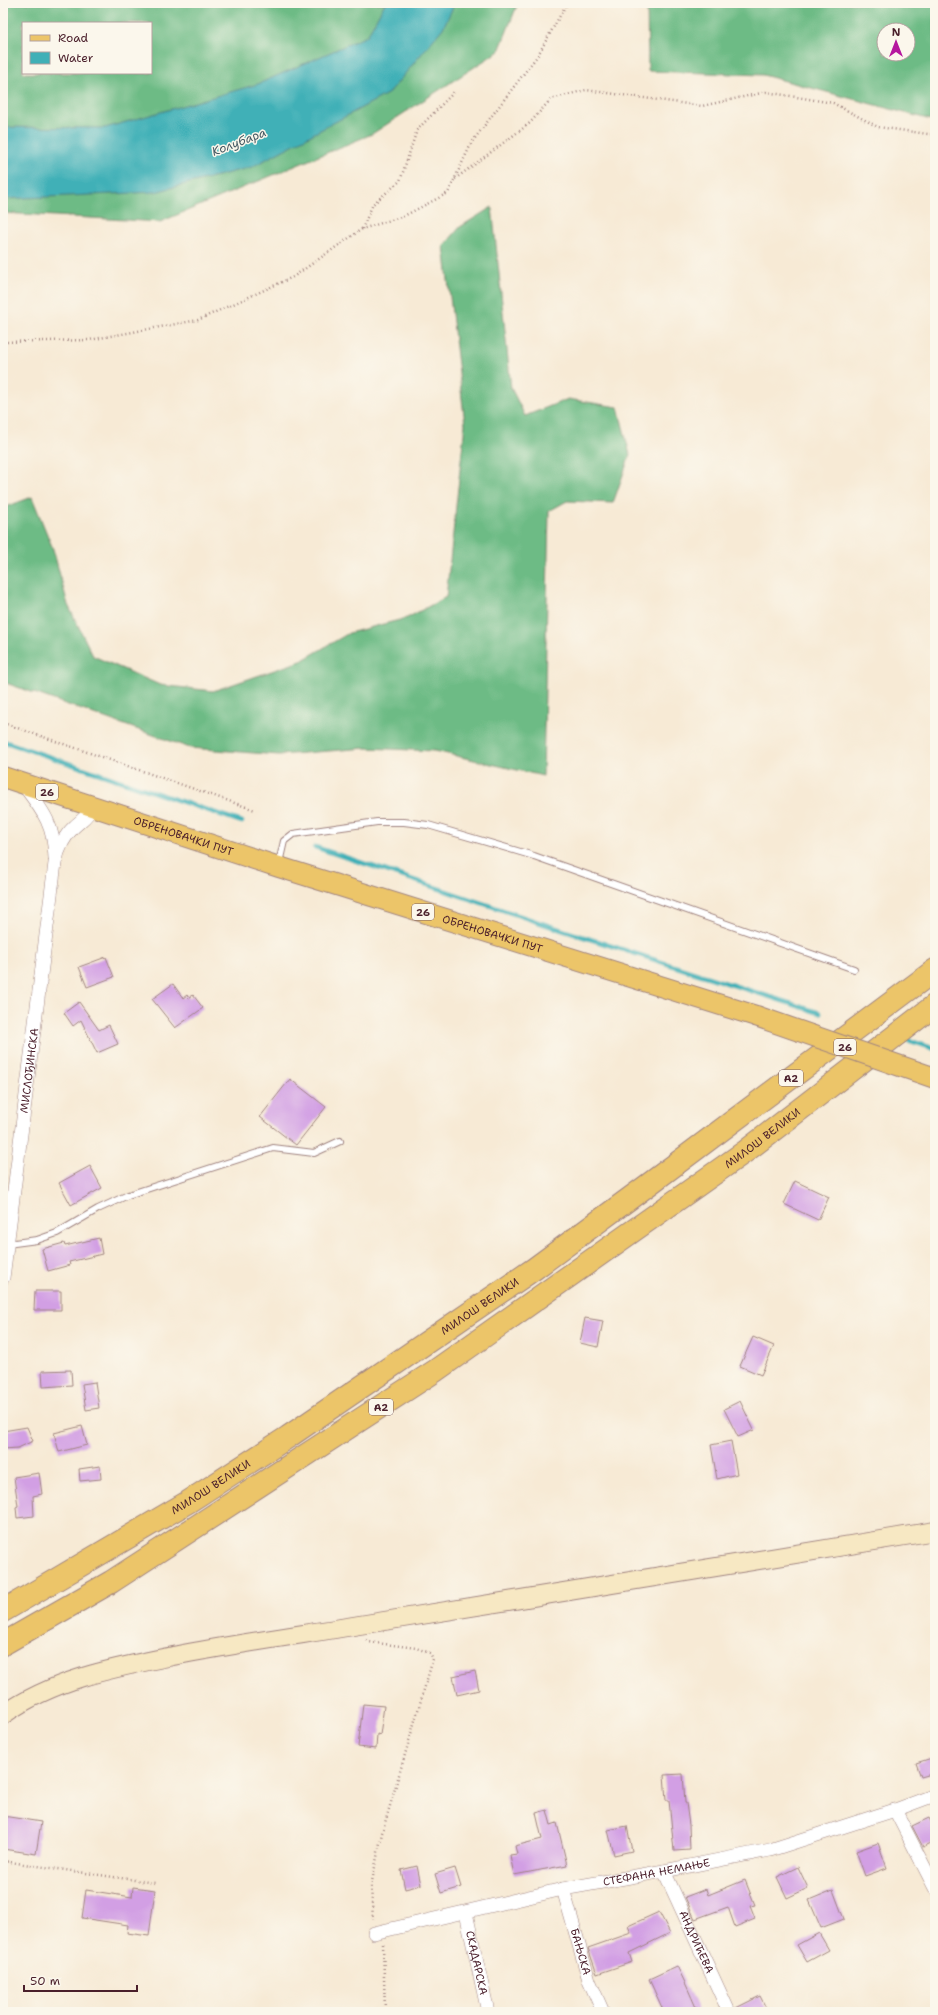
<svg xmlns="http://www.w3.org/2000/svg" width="938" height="2015" viewBox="0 0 938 2015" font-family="'Shantell Sans',sans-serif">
<rect width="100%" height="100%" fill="#fbf7ec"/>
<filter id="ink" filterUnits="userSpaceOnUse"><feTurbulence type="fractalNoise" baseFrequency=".025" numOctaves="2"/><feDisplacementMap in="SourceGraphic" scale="8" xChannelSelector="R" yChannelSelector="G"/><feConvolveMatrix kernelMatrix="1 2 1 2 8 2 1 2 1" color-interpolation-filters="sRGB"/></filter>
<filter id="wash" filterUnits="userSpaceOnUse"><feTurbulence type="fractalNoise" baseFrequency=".012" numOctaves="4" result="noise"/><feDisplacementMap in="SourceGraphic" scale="16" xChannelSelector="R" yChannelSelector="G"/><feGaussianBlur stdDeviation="0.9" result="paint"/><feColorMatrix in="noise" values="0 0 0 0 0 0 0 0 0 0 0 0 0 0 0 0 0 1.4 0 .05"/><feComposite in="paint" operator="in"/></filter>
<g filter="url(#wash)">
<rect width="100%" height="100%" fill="#f7ead5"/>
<g fill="#6dbb85" stroke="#5c6d58" fill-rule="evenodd">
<path d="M3,3H518L499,51L372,134L160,222L3,213ZM23,23H151V73H23Z"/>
<path d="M647,3H935V121L763,75L648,71ZM884,30H908V54H884Z"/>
<path d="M492,207L511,388L525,416L568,399L618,407L630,455L613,503L567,501L549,511L543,776L435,751L366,748L279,755L190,748L3,682V508L32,497L53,549L68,605L93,656L160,685L213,691L301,661L349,633L407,618L446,597L465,424L444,246L460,227Z"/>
</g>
<path fill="#40b0b7" stroke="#456871" d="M385,3H455L443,28L389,93L252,167L155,192L3,199V127L105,128L258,84L367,36Z"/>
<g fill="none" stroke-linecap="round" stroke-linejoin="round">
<g stroke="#40b0b7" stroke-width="4.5">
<path d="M3,741L242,822"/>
<path d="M315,847L559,929L820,1013"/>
<path d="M908,1040L935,1049"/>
</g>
</g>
<g id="blocks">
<g fill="#d29fe4">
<path d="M106,957L114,977L87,987L79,967Z"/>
<path d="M173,984L183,998L187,995L189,998L193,995L203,1008L175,1028L152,999Z"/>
<path d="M79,1002L99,1030L109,1025L118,1044L97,1053L81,1020L73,1026L64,1013Z"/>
<path d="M290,1079L326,1107L296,1145L260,1117Z"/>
<path d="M90,1166L102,1188L71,1205L59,1183Z"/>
<path d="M795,1181L829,1197L818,1220L784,1204Z"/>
<path d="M99,1238L102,1254L69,1262L70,1265L48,1271L42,1249L64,1243L65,1246Z"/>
<path d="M35,1291H61V1310H34Z"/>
<path d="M585,1318L603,1321L598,1347L580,1343Z"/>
<path d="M753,1337L774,1346L761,1375L740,1366Z"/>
<path d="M71,1370L72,1385L43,1387L42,1371Z"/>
<path d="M95,1382L99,1408L86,1410L82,1384Z"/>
<path d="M740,1401L754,1430L738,1437L724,1409Z"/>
<path d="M82,1426L87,1445L59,1452L54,1433Z"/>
<path d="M27,1427L33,1441L18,1448L3,1449V1431Z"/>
<path d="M731,1441L737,1474L717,1479L711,1445Z"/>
<path d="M100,1466L101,1479L80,1481L79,1469Z"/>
<path d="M39,1473L42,1494L33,1496L34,1516L17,1518L16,1507L18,1506L14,1477Z"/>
<path d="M475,1671L479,1690L457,1695L453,1676Z"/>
<path d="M363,1704L384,1706L380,1735L377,1734L376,1749L358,1747Z"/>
<path d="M935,1757V1773L921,1777L916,1763Z"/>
<path d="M683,1774L685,1803H686L689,1825L690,1850L674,1851L669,1800H666L664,1775Z"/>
<path d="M547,1810L551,1825L557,1823L567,1865L514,1875L510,1855L517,1854L515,1846L542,1839L536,1813Z"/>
<path d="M3,1816L41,1822L36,1854L3,1849Z"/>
<path d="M929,1818L935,1830V1841L923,1847L912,1826Z"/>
<path d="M627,1826L632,1851L614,1855L608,1830Z"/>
<path d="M878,1843L887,1868L865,1876L856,1851Z"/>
<path d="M417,1866L421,1885L405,1889L401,1870Z"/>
<path d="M798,1867L808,1888L787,1898L777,1877Z"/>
<path d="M455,1868L461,1887L441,1893L435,1874Z"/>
<path d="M745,1880L755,1905L750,1906L755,1919L735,1927L728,1907L695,1919L685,1897L706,1889L708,1895Z"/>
<path d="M133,1887L155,1890L149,1936L127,1933L128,1925L82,1918L86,1890L132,1897Z"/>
<path d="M833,1890L844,1919L821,1928L809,1900Z"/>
<path d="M659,1912L670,1933L629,1953L632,1962L597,1974L588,1948L631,1933L628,1926Z"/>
<path d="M819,1933L829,1950L807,1962L797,1945Z"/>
<path d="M677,1966L687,1987L698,2012H664L649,1979Z"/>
<path d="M760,1996L768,2012H737L736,2008Z"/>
</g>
</g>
</g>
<g filter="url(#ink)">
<use href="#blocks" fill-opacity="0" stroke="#a08480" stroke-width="1"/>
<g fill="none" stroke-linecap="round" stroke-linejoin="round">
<g stroke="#a08480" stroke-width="8">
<g id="lane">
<path d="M279,863L284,841L293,834L377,822H404L428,825L534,856L854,969"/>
<path d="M7,1244L37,1240L57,1233L98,1209L128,1195L273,1148L314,1153L340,1141"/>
</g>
</g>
<g stroke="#a08480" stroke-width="14">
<g id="street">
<path d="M22,783C42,810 54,823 55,858"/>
<path id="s1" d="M3,1278L55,863C58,850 63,837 74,827C81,820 88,817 92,807"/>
<path d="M895,1810L935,1888"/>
<path id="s2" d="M664,1871L729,2012"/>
<path id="s3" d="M563,1889L589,1980L603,2012"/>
<path id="s4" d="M466,1913L488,2012"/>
<path id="s5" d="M374,1933L563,1889L664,1871L770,1850L895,1810L935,1795"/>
</g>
</g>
<g stroke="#a08480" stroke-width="20">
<path id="secondary" d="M3,1715C54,1679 113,1668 173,1656C239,1643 306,1634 372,1623C560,1592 747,1563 935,1531"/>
</g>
<g stroke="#a08480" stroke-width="22">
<g id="primary">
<path id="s6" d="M3,777L279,867L756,1016"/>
</g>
</g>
<g stroke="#a08480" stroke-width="24">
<g id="highway">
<path id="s7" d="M3,1611L188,1502L288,1437L534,1269L652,1182L935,970"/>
<path id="s8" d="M3,1644L111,1582L435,1371L746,1151L935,1005"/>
</g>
</g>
<g stroke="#a08480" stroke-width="2.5" stroke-dasharray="1 3" stroke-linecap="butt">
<path d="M455,179L530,123L551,99L586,90L702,106L766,92L833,103L878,127L935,135"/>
<path d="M362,229L373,204L400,181L417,130L455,91"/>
<path d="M3,342L89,340L198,320L293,277L362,229L404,216L448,193L472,142L538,55L567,3"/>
<path d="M3,723L255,810"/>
<path d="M367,1640L369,1642L416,1648L430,1653L433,1659L382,1833L371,1886L373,1919"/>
<path d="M3,1861L155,1883"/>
<path d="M383,1944L385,2012"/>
</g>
<use href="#lane" stroke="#fff" stroke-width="6"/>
<use href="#street" stroke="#fff" stroke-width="13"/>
<use href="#secondary" stroke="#f7e8c3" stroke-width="18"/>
<use href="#primary" stroke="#ecc569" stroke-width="20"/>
<use href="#highway" stroke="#ecc569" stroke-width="22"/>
<g stroke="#a08480" stroke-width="22" stroke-linecap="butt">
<path id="primary-bridge" d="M756,1016L935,1078"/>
</g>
<use href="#primary-bridge" stroke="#ecc569" stroke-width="20"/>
</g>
</g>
<g text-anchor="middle" stroke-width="3" stroke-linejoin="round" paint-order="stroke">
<g fill="#fbf7ec" stroke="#7f6065" stroke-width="1">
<rect x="36" y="784" width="22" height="16" rx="3"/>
<rect x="412" y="904" width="22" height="16" rx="3"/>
<rect x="834" y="1039" width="22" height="16" rx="3"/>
<rect x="779" y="1070" width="24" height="16" rx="3"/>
<rect x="369" y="1399" width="24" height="16" rx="3"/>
</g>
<g font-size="10" font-weight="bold" fill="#4a1f2b">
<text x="47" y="796">26</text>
<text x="423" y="916">26</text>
<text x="845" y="1051">26</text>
<text x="791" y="1082">A2</text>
<text x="381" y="1411">A2</text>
</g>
<g font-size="11" fill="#4a1f2b" stroke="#fbf7ec">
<text dy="4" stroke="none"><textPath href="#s6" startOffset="190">ОБРЕНОВАЧКИ ПУТ</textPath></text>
<text dy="4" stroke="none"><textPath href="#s6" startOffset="514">ОБРЕНОВАЧКИ ПУТ</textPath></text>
<text dy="4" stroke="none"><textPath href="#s1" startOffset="209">МИСЛОЂИНСКА</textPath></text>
<text dy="4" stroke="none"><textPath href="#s8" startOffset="913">МИЛОШ ВЕЛИКИ</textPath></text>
<text dy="4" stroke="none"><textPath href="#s7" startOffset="566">МИЛОШ ВЕЛИКИ</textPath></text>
<text dy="4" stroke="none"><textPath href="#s7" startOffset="242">МИЛОШ ВЕЛИКИ</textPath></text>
<text dy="4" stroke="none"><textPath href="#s5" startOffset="289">СТЕФАНА НЕМАЊЕ</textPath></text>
<text dy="4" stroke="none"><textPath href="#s2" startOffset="78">АНДРИЋЕВА</textPath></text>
<text dy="4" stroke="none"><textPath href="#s3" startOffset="65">БАЊСКА</textPath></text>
<text dy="4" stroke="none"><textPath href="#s4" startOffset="51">СКАДАРСКА</textPath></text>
</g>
<g font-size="12" font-style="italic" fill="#465963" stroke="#fbf7ec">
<text transform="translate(239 142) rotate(-21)" y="4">Колубара</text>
</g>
</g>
<rect width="938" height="2015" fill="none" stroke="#fbf7ec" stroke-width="16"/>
<rect x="22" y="22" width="130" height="52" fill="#fbf7ec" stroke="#b4a19f"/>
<rect x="30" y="35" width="20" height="6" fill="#ecc569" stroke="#b4a19f"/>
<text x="58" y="42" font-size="12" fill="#4a1f2b">Road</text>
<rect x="30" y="52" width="20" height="12" fill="#40b0b7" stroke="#b4a19f"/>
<text x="58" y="62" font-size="12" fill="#4a1f2b">Water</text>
<g transform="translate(896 42)"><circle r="19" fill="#fbf7ec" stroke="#b4a19f"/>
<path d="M0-3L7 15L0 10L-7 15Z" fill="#b5179e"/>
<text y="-6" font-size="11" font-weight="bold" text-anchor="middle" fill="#4a1f2b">N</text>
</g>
<path d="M24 1985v6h113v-6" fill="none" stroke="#4a1f2b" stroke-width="2"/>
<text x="30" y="1985" font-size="12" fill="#4a1f2b" stroke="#fbf7ec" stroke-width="3" paint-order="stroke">50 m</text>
</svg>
